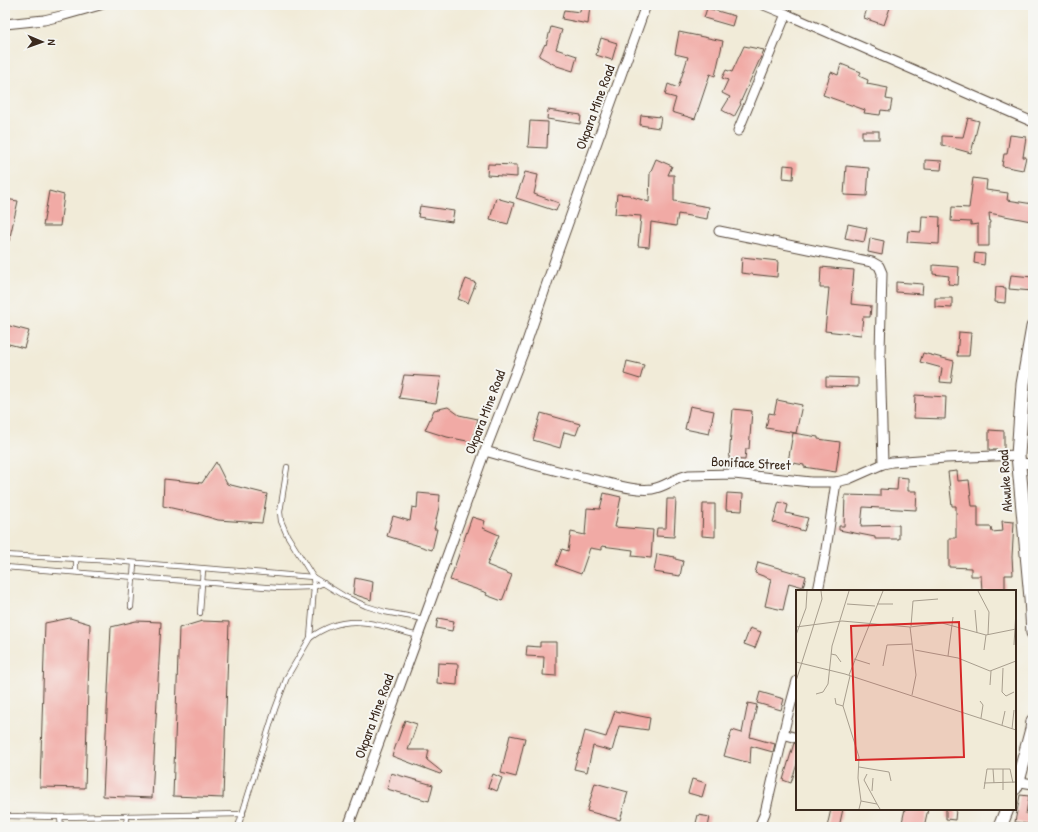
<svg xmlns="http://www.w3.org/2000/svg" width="1038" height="832" viewBox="0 0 1038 832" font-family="'Patrick Hand',sans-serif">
<rect width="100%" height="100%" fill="#f6f6f2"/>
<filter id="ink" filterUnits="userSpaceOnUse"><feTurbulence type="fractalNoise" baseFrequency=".025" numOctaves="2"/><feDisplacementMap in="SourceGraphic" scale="8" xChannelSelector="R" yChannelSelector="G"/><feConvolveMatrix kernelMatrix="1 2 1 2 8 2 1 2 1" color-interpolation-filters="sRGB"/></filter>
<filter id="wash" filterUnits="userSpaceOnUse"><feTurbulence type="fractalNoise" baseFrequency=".012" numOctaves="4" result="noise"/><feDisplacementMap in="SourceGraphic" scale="16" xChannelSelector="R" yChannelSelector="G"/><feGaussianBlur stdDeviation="0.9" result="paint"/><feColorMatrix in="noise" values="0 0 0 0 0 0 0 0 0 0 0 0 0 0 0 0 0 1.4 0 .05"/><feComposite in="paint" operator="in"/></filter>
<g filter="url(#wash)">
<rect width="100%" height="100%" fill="#f1ebd8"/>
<g id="blocks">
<g fill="#f1aaa5">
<path d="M581,5H590L588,24L562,19L564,10L580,12Z"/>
<path d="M868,5H891L884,25L864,18Z"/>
<path d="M707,8L735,16L732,26L704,18Z"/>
<path d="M551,27L562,30L556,49L577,56L573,71L557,66L539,56L545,44L546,45Z"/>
<path d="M679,32L723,41L715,76L710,74L695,119L672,112L676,98L665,95L668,84L678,88L688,57L675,54Z"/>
<path d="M601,38L617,43L612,60L596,55Z"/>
<path d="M744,46L764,50L740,103L741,104L734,117L722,110L730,97L722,93L728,80L722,78L726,70L732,72Z"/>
<path d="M841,64L861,72L859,76L868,80L867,84L888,88L886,99L892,100L890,111L881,110L880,115L864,113L865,110L823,95L831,72L838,75Z"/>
<path d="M548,110L581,115L580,124L547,119Z"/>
<path d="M641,115L661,117L659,128L640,125Z"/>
<path d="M968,118L979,121L971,153L942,145V136L963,137Z"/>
<path d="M530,121L548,122L547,148L528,147Z"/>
<rect x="862" y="131" width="17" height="8"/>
<path d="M1010,135L1026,137L1023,157H1026L1023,170L1002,166L1004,154H1007Z"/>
<path d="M656,159L672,166L668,175H674V201L709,207L707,219L678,214L676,226L651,222L649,247L638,246L641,216L615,214L617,194L630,195V196L649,202L650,173Z"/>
<path d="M925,160L942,161L941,170L925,169Z"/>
<path d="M488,164L517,165V177L487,175Z"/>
<path d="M784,165L794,166L793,179L783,178Z"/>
<path d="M846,166L869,168L867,196L844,195Z"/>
<path d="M525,172L538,175L534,194L559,203L556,211L516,198Z"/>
<path d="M973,178L987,180L986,190L1008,193L1007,200L1033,204L1031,221L989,213L990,223H989V246H978V224L971,225V222L951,221L952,207L969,208Z"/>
<path d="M49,191L64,195L60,226H43Z"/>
<path d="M496,198L514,203L508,224L490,219Z"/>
<path d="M5,199L18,201L9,241H5Z"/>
<path d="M420,206L454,211L452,222L418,217Z"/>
<path d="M922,216L940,217L939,244L907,242L908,231L921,232Z"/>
<path d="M848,224L867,228L864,242L845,238Z"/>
<path d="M870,238L884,241L882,255L868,252Z"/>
<path d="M975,253L985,254L984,265L974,263Z"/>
<path d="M742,257L778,261L777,277L741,273Z"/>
<path d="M933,265L959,267L958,285L948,284L949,276L933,274Z"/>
<path d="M821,267L854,270L851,304L871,306L870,317H863L861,335L825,331L829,288H820Z"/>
<path d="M1011,275L1033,277L1032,291L1009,289Z"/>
<path d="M466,279L476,283L468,303L458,299Z"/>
<path d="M896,282L923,284L922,294L896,292Z"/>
<path d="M996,287L1006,288L1005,303L995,302Z"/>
<path d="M935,298H952V308L935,307Z"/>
<path d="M6,325L29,331L24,348L5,343V332Z"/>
<path d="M959,332L971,333L969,356H957Z"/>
<path d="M923,353L954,361L951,383L940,382L942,368L920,362Z"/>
<path d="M627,361L644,365L640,379L624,374Z"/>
<path d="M404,375L441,377L436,403L399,398Z"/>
<path d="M826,377L858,378V387L826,386Z"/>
<path d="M915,395L946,397L945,419L914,418Z"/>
<path d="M777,400L802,405L796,433L766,428L769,413L774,414Z"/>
<path d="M690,406L714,411L709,434L685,429Z"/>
<path d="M448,407L459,415L478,419L472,442L447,437L425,430L434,410Z"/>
<path d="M733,409L752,411L749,449H746L745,460L729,459Z"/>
<path d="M541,413L580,424L576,435L564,432L560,448L533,440Z"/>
<path d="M989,430L1004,431V450H989Z"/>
<path d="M793,433L818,437V439L840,442L836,472L804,467V465L788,462Z"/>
<path d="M216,462L227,484L267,494L262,523L218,520L198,514L163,506L164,479L202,483Z"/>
<path d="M957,471L958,481L969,480L972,506H978V527H991L992,532L1003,531L1002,521L1014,522L1012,557L1013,575H1005V591H982L981,576H971V568L949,567V538H956V506H952L948,472Z"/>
<path d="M898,477L908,478V491H917L916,510L863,507L861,526L899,525V539H875V537L839,530V526H844L845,495L880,496V489L897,490Z"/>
<path d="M418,493L440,495L439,507L434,529H437L432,550L387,536L393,516L410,521L412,507L417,508Z"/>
<path d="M604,493L621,497L615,527L653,530L651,558L632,556L633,550L602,546V550L590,548L581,574L556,565L562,549L568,551L571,532L585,535L587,508L600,509Z"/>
<path d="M727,493L743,494L742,511L726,510Z"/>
<path d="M667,499H676L674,537L656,536L657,528H666Z"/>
<path d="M779,502L788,505L786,513L808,518L804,531L773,522Z"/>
<path d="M703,504H715V537L702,536Z"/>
<path d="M472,517L485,521L483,528L499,535L487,565L512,575L502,601L486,595L487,593L450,580Z"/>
<path d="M657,554L675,557V559L683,561L680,576L654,572Z"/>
<path d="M758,562L806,576L803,587L789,583L783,610L765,606L771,579L755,573Z"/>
<path d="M355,578L373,582L371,600L353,594Z"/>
<path d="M70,618L90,624L85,788L40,787L45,623Z"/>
<path d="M438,618L454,621L452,631L436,628Z"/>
<path d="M136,621L161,622L152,798L103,796L111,627Z"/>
<path d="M202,621L229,622L223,798L173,796L179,628Z"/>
<path d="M750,628L761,632L755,648L744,644Z"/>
<path d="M540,642H556V676L543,675L544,657L526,656L527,646L540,647Z"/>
<path d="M438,663L458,664L457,685L437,683Z"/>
<path d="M760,692L784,699L781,710L757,703Z"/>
<path d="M748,703L757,705L750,737L775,744L773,752L751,746L750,763L724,756L732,730L742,733Z"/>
<path d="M615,711L650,718L648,730L619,726L612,751L593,746L587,772L574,769L578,754H579L585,731L606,737Z"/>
<path d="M405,720L417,724L408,750H429L427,760L442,772L440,774L392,756Z"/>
<path d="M510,735L525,738L516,777L501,773Z"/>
<path d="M794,743L797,744V764L791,783L783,780Z"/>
<path d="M391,773L433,785L429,801L387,789Z"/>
<path d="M493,774L502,778L497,791L488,787Z"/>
<path d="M692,779L706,783L702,797L688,793Z"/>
<path d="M595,783L628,792L620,820L587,811Z"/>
<path d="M1020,795L1029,796L1026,814L1033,815V825L1015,822Z"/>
<path d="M831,809H843L839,827H827Z"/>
<path d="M905,809H928L924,827H901Z"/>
<path d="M946,809H956L955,820L946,819Z"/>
<path d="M698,815L710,817L708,827H695Z"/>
</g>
</g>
</g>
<g filter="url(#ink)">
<use href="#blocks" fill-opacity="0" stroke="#56473a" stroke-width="1"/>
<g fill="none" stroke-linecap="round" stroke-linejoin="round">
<g stroke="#56473a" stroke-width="6">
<g id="service">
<path d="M5,555L114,561L313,577L344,596L366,606L385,612L424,619"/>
<path d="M76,559V572"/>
<path d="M5,567L278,588L314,587L324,583"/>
<path d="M131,607L134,563"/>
<path d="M200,613L203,569"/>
<path d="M310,638C347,610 378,625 418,636"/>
<path d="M5,816L60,817L243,814"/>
<path d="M60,817L61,827"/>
<path d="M126,827L127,816"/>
<path d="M238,827L275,709L287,677L310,638L314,587L313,577L287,535L281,521L280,512L287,467"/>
</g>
</g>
<g stroke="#56473a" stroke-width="11">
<g id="minor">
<path d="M764,5L786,14L1033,122"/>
<path d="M5,24L44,20L61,16L100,5"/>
<path d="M738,131L786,14"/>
<path d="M719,231L872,262L879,266L882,273L880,352L883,464"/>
<path d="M485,451C523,462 562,473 600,481C617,485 635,491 652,489C665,487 676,477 689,475L734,474L811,482H836L849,479L883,464L892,462L946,458L1018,455"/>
<path d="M1019,463L1033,464"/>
<path d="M818,591L825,556L836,482"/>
<path d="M783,734L797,738"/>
<path d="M1015,781L1033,784"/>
<path d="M348,827L418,636L485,451L523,353L557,254L646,5"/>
<path d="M759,827L765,813L787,718L797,681"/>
</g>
</g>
<g stroke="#56473a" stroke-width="15">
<g id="secondary">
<path d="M1033,327L1023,384L1018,455L1031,598L1033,633"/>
<path d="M1015,788L1018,781L1032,729L1033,721"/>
<path d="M1000,827L1007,809"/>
</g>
</g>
<use href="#service" stroke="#fff" stroke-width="4.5"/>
<use href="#minor" stroke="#fff" stroke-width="9"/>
<use href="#secondary" stroke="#fff" stroke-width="13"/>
</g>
</g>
<g text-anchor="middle" stroke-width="4" stroke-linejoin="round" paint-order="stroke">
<g font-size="14" fill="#3b2a1e" stroke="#f6f6f2">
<text transform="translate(595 107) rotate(-70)" y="5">Okpara Mine Road</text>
<text transform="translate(485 412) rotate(-69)" y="5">Okpara Mine Road</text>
<text transform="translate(751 463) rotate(3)" y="5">Boniface Street</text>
<text transform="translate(1005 481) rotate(-94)" y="5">Akwuke Road</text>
<text transform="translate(374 716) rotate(-70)" y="5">Okpara Mine Road</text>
</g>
</g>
<g transform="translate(796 590)">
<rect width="220" height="220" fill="#f1ebd8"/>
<path fill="none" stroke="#a89e8e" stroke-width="1" d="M182,1L193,22L192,45M51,14L79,16M81,14H97M179,20L181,43M115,36L117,11L142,9M0,37L46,31L114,37L146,33L190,45L220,39M114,37L120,85L116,105M0,45L10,18L11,1M218,55L220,20M119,60L162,68L194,81L220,71M188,60L190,45M35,64L40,65L45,72M152,66L157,27M58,69L74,74M0,72L49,84L220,140M87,76L91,55L116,54M207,78L206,102L210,106L218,102M53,85L87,1M54,86L47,116L63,167L62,188L65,211L63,219M0,91L26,9L25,1M194,95L195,81M20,104L27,102L32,94L36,56L53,1M39,108L40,114L47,116M184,111L187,115L185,128M206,135L209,121M216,139L218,120M63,177L93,182L95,191M197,179L198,193M207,179V200M71,184L68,190L81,214M188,193L220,192M188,199L191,179H214L217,193M76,201L77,188M65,211L81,214L84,219"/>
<path fill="#d62828" fill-opacity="0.15" stroke="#d62828" stroke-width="2" d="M163,32L168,167L60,170L55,36Z"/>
<rect width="220" height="220" fill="none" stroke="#3b2a1e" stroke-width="2"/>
</g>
<rect width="1038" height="832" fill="none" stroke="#f6f6f2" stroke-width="20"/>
<g transform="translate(42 42) rotate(92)" stroke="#f6f6f2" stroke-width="3" paint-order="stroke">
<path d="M0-3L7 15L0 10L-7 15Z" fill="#3b2a1e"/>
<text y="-6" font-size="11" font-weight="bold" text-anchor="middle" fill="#3b2a1e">N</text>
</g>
</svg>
